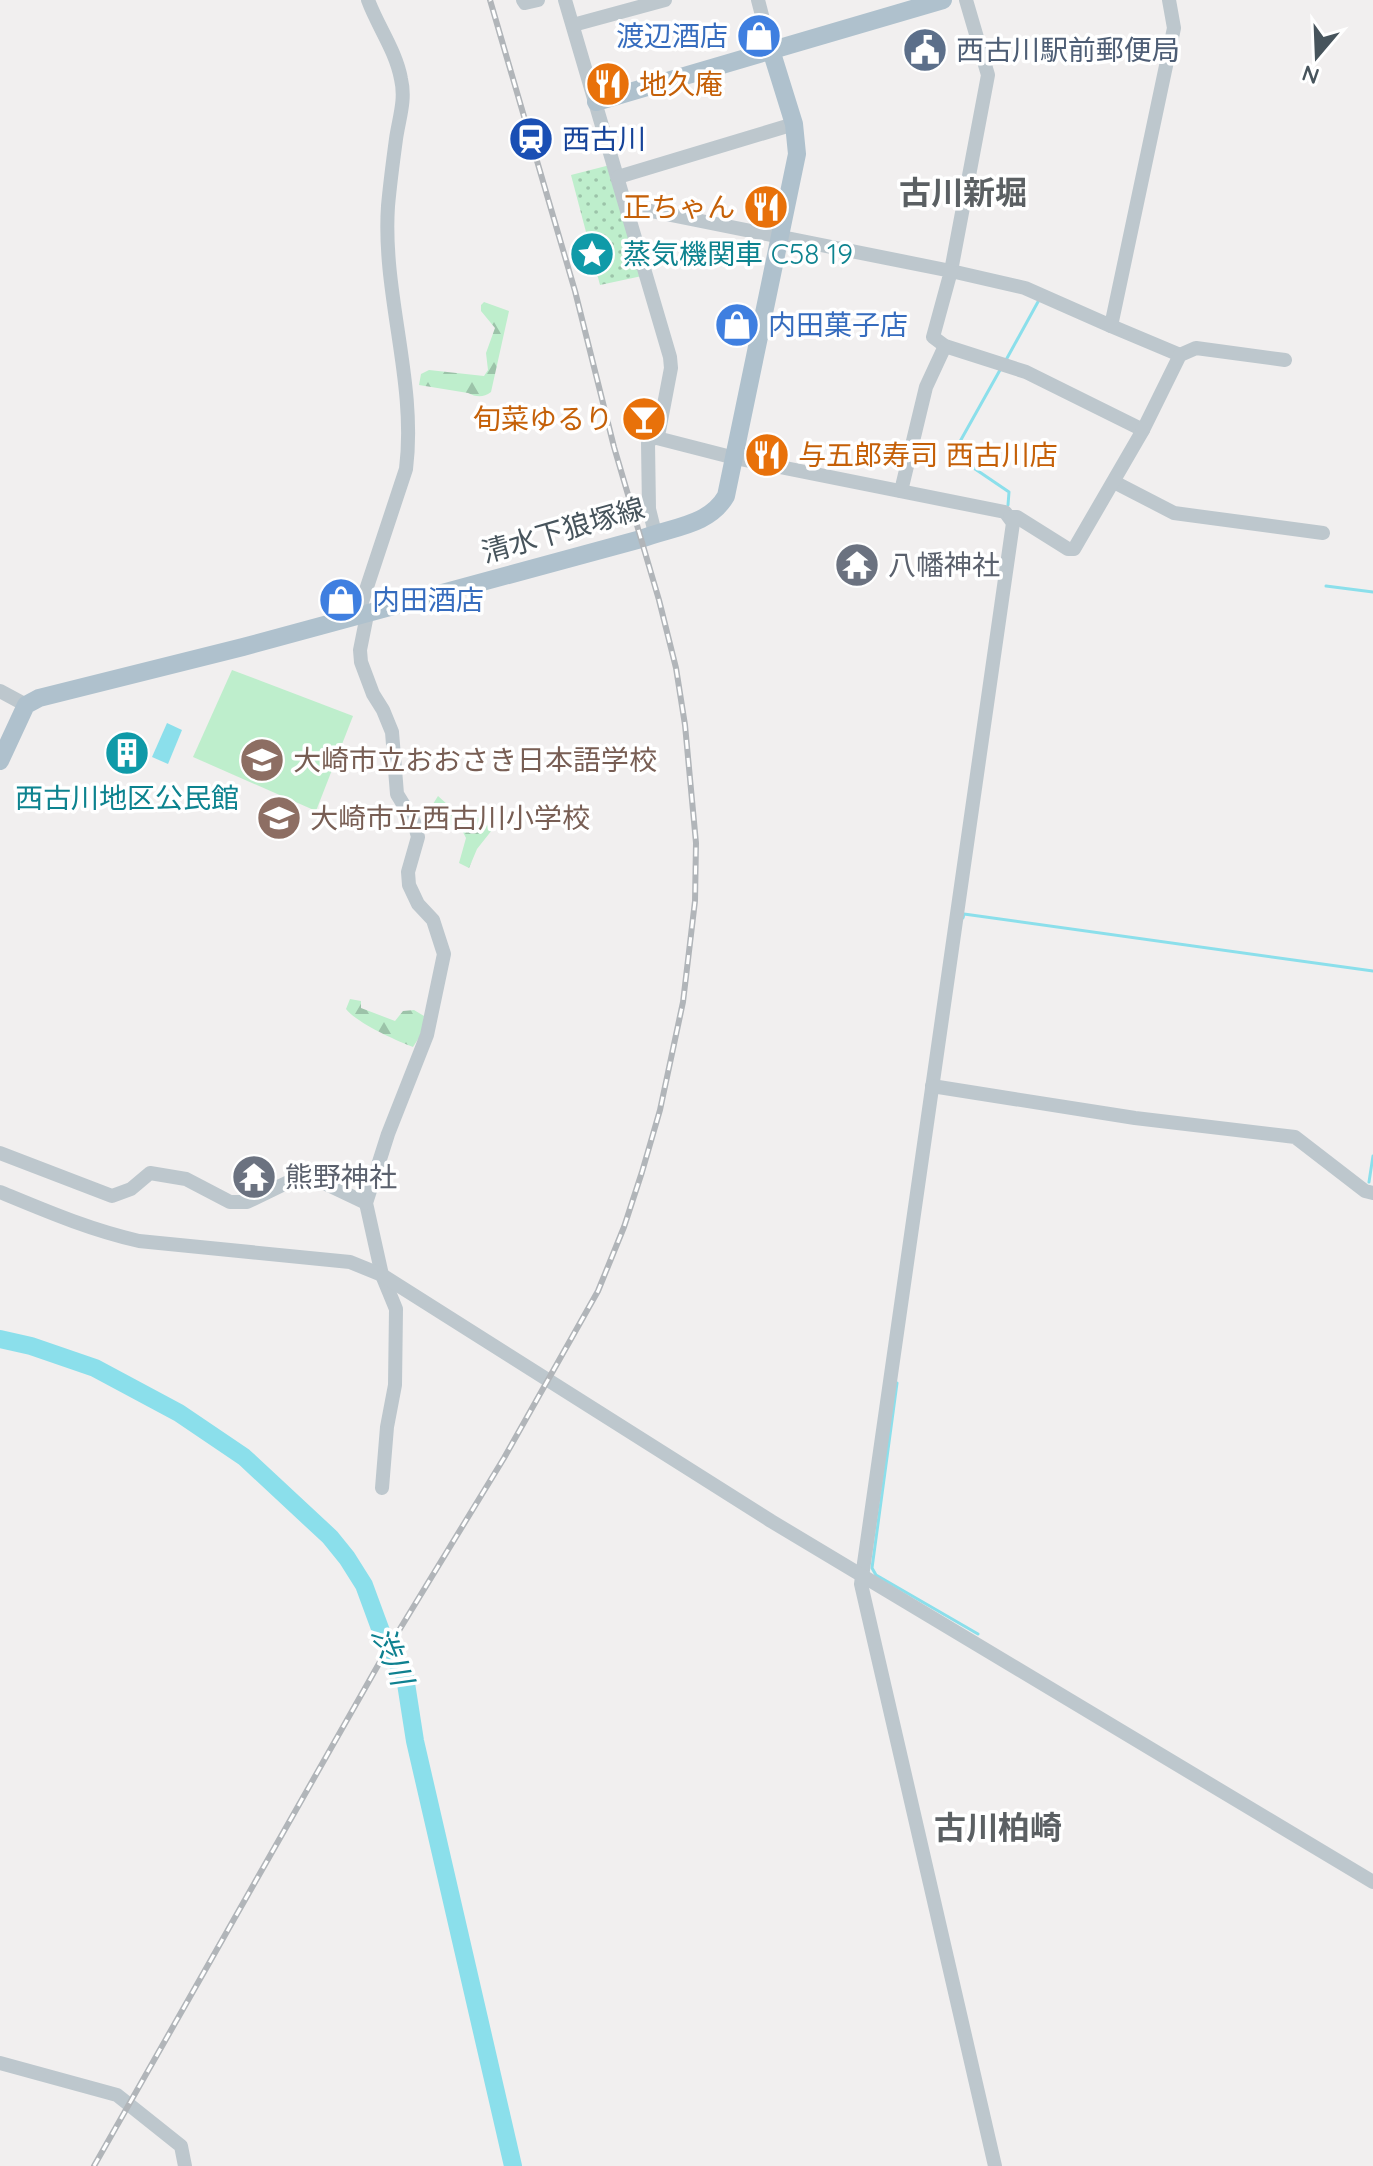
<svg xmlns="http://www.w3.org/2000/svg" width="1373" height="2166" viewBox="0 0 1373 2166" font-family="Quicksand,'Noto Sans JP',sans-serif">
<defs>
<pattern id="forest-firs" width="22" height="20" patternUnits="userSpaceOnUse" patternTransform="scale(2)"><rect width="22" height="20" fill="#beeecc"/><path d="M5 1l3.5 6h-7zM16 11l3.5 6h-7z" fill="#9cc3a9"/></pattern>
<pattern id="park-dots" width="8" height="8" patternUnits="userSpaceOnUse" patternTransform="scale(2)"><rect width="8" height="8" fill="#beeecc"/><path d="M2 2h.1M6 6h.1" fill="none" stroke="#9cc3a9" stroke-width="1.8" stroke-linecap="round"/></pattern>
</defs>
<rect width="100%" height="100%" fill="#f1efef"/>
<g fill="url(#forest-firs)">
<path d="M484,302L509,311L491,392C483,398 476,397 468,393L419,385L421,374L429,370L484,376L488,370L486,353L495,328L481,311V305Z"/>
<path d="M438,796L458,814L480,818L492,830L477,849L469,868L459,863L466,838L463,832L428,812Z"/>
<path d="M350,999L361,1001V1008L395,1021L403,1011L414,1010L424,1016L422,1033L413,1047C395,1040 357,1023 346,1009Z"/>
</g>
<path fill="url(#park-dots)" d="M610,165L642,276L600,285L571,175Z"/>
<path fill="#beeecc" d="M232,670L353,716L316,811L193,757Z"/>
<path fill="#8bdfeb" d="M167,723L182,730L168,764L152,757Z"/>
<g fill="none" stroke-linecap="round" stroke-linejoin="round">
<g stroke="#8bdfeb" stroke-width="3">
<path d="M1006,360L1039,300"/>
<path d="M1000,370L953,454L1009,492L1008,505"/>
<path d="M1326,586L1373,592"/>
<path d="M963,918L964,914L1373,971"/>
<path d="M1369,1182L1373,1156"/>
<path d="M897,1383L872,1568L876,1575L978,1634"/>
</g>
<path stroke="#8bdfeb" stroke-width="18" d="M0,1339L31,1346L95,1368L179,1413L244,1457L330,1537L347,1558L364,1585L385,1642L405,1677L415,1741L513,2166"/>
<g stroke="#bdc7cd" stroke-width="14">
<path d="M368,0C378,27 396,51 401,79C406,100 399,118 396,139C393,161 390,184 388,206C382,294 417,382 406,469L362,602L360,615L366,620L360,650L361,662L373,694L383,710L392,732L397,794L414,822L418,837L408,872L409,885L418,904L433,920L444,954L427,1035L388,1134L366,1203L382,1275L396,1309L395,1385L387,1427L382,1488"/>
<path d="M523,0L525,3L538,0"/>
<path d="M565,0L670,357L671,368L659,431L648,443L649,509L655,533"/>
<path d="M758,0L771,50"/>
<path d="M966,0L988,75L951,271L1025,288L1111,326L1174,28L1169,0"/>
<path d="M573,25L665,0"/>
<path d="M618,177L794,124"/>
<path d="M626,206L951,271L933,337L945,346L1026,372L1143,430"/>
<path d="M1111,326L1180,355"/>
<path d="M653,437L735,458L1005,512L1013,523L861,1584L995,2166"/>
<path d="M1114,482L1174,513L1323,533"/>
<path d="M901,491L926,387L945,346"/>
<path d="M1010,517H1017L1068,549H1074L1143,430L1180,355L1196,348L1285,360"/>
<path d="M0,691L26,705"/>
<path d="M932,1086L1135,1118L1295,1137L1365,1191L1373,1193"/>
<path d="M0,1153L112,1196L131,1189L150,1173L186,1179L230,1202H247L305,1174L366,1203"/>
<path d="M0,1192C46,1211 90,1230 139,1241L350,1262L382,1275L771,1521L1373,1882"/>
<path d="M0,2063L117,2095L181,2146L185,2166"/>
</g>
<g stroke="#afc1cd" stroke-width="18">
<path d="M596,102L943,0"/>
<path d="M0,761L26,705L39,698L243,647L641,539C671,527 709,526 726,496L797,154L794,124L771,50"/>
</g>
<g stroke="#b1b5b9" stroke-width="6">
<path id="rail" d="M94,2166L381,1660L504,1458L598,1291L624,1227L642,1172L660,1110L683,1002L695,901L696,843L685,725L676,668L659,600L614,447L575,291L490,0"/>
</g>
<use href="#rail" stroke="#fff" stroke-width="3" stroke-dasharray="9" stroke-linecap="butt"/>
</g>
<defs>
<g id="shop-disc" transform="scale(2.3)"><circle r="9.5" fill="#3f7fe0" stroke="#fff"/><path d="M-5-2.5h2.3a2.7 3.5 0 0 1 5.4 0H5L5.5 6h-11ZM-1.5-2.5h3a1.5 2.3 0 0 0-3 0Z" fill="#fff"/></g>
<g id="civic-disc" transform="scale(2.3)"><circle r="9.5" fill="#5c6f8a" stroke="#fff"/><path d="M-.6-6.5H3V-4.5H.6V-3L4-1V1h2V6H-6V1h2V-1L-.6-3ZM-1.2 2.5V6h2.4V2.5Z" fill="#fff"/></g>
<g id="restaurant-disc" transform="scale(2.3)"><circle r="9.5" fill="#e8710a" stroke="#fff"/><path d="M-5-6h1v4h1v-4h1v4h1v-4h1v5L-1.5 .5V6h-2V.5L-5-1ZM5-6V6H3V1.5H1.5Q1.5-4 5-6Z" fill="#fff"/></g>
<g id="station-disc" transform="scale(2.3)"><circle r="9.5" fill="#1a4fb4" stroke="#fff"/><path d="M-3-6H3Q5-6 5-4V2Q5 4 3 4L4.5 6H3L1.5 4h-3L-3 6H-4.5L-3 4Q-5 4-5 2V-4Q-5-6-3-6ZM-3.5-4v3h7v-3ZM-3.5 1v1.5H-2V1ZM2 1v1.5H3.5V1Z" fill="#fff"/></g>
<g id="sight-disc" transform="scale(2.3)"><circle r="9.5" fill="#0f9aa8" stroke="#fff"/><path d="M0-6L1.8-2.2L6-1.7L2.9 1.2L3.7 5.4L0 3.3L-3.7 5.4L-2.9 1.2L-6-1.7L-1.8-2.2Z" fill="#fff"/></g>
<g id="bar-disc" transform="scale(2.3)"><circle r="9.5" fill="#e8710a" stroke="#fff"/><path d="M-6-5H6L.8 .8V4.5H3.5V6h-7V4.5H-.8V.8Z" fill="#fff"/></g>
<g id="temple-disc" transform="scale(2.3)"><circle r="9.5" fill="#6b7280" stroke="#fff"/><path d="M0-6L5-2H3V0L6.5 2.5H4V6H1.5V3h-3V6H-4V2.5H-6.5L-3 0V-2H-5Z" fill="#fff"/></g>
<g id="building-disc" transform="scale(2.3)"><circle r="9.5" fill="#0f9aa8" stroke="#fff"/><path d="M-4-6H4V6H1V3H-1V6H-4ZM-2.5-4.3h1.7v1.8h-1.7ZM.8-4.3h1.7v1.8H.8ZM-2.5-1h1.7V.8h-1.7ZM.8-1h1.7V.8H.8Z" fill="#fff"/></g>
<g id="school-disc" transform="scale(2.3)"><circle r="9.5" fill="#8d6e63" stroke="#fff"/><path d="M0-5L7-2L0 1L-7-2ZM-4 1L0 2.5L4 1V4Q0 6-4 4Z" fill="#fff"/></g>
</defs>
<g fill-rule="evenodd">
<use href="#shop-disc" x="759" y="36"/>
<use href="#civic-disc" x="925" y="50"/>
<use href="#restaurant-disc" x="608" y="84"/>
<use href="#station-disc" x="531" y="139"/>
<use href="#restaurant-disc" x="766" y="207"/>
<use href="#sight-disc" x="592" y="254"/>
<use href="#shop-disc" x="737" y="325"/>
<use href="#bar-disc" x="644" y="419"/>
<use href="#restaurant-disc" x="767" y="455"/>
<use href="#temple-disc" x="857" y="565"/>
<use href="#shop-disc" x="341" y="600"/>
<use href="#building-disc" x="127" y="753"/>
<use href="#school-disc" x="262" y="760"/>
<use href="#school-disc" x="279" y="818"/>
<use href="#temple-disc" x="254" y="1177"/>
</g>
<g text-anchor="middle" stroke-width="7" stroke-linejoin="round" paint-order="stroke">
<g font-size="28" fill="#366cbe" stroke="#fff" text-anchor="start">
<text x="728" y="46" text-anchor="end">渡辺酒店</text>
<text x="768" y="335">内田菓子店</text>
<text x="372" y="610">内田酒店</text>
</g>
<g font-size="28" fill="#4e5e75" stroke="#fff" text-anchor="start">
<text x="956" y="60">西古川駅前郵便局</text>
</g>
<g font-size="28" fill="#c56008" stroke="#fff" text-anchor="start">
<text x="639" y="94">地久庵</text>
<text x="735" y="217" text-anchor="end">正ちゃん</text>
<text x="613" y="429" text-anchor="end">旬菜ゆるり</text>
<text x="798" y="465">与五郎寿司 西古川店</text>
</g>
<g font-size="28" fill="#164399" stroke="#fff" text-anchor="start">
<text x="562" y="149">西古川</text>
</g>
<g font-size="28" fill="#0d838f" stroke="#fff" text-anchor="start">
<text x="623" y="264">蒸気機関車 C58 19</text>
<text x="127" y="808" text-anchor="middle">西古川地区公民館</text>
</g>
<g font-size="28" fill="#47545c" stroke="#fff">
<text transform="translate(563 530) rotate(-16)" y="10">清水下狼塚線</text>
</g>
<g font-size="28" fill="#5b616d" stroke="#fff" text-anchor="start">
<text x="888" y="575">八幡神社</text>
<text x="285" y="1187">熊野神社</text>
</g>
<g font-size="28" fill="#785e54" stroke="#fff" text-anchor="start">
<text x="293" y="770">大崎市立おおさき日本語学校</text>
<text x="310" y="828">大崎市立西古川小学校</text>
</g>
<g font-size="30" font-style="italic" fill="#0e8190" stroke="#fff">
<text transform="translate(392 1656) rotate(68)" y="10">渋川</text>
</g>
<g font-size="32" font-weight="bold" fill="#5b6063" stroke="#fff">
<text x="963" y="204">古川新堀</text>
<text x="998" y="1839">古川柏崎</text>
</g>
</g>
<g transform="translate(1317 56) rotate(199)" stroke="#ffffff" stroke-width="6" paint-order="stroke">
<path d="M0-6L14 30L0 20L-14 30Z" fill="#47545c"/>
<text y="-12" font-size="22" font-weight="bold" text-anchor="middle" fill="#47545c">N</text>
</g>
</svg>
